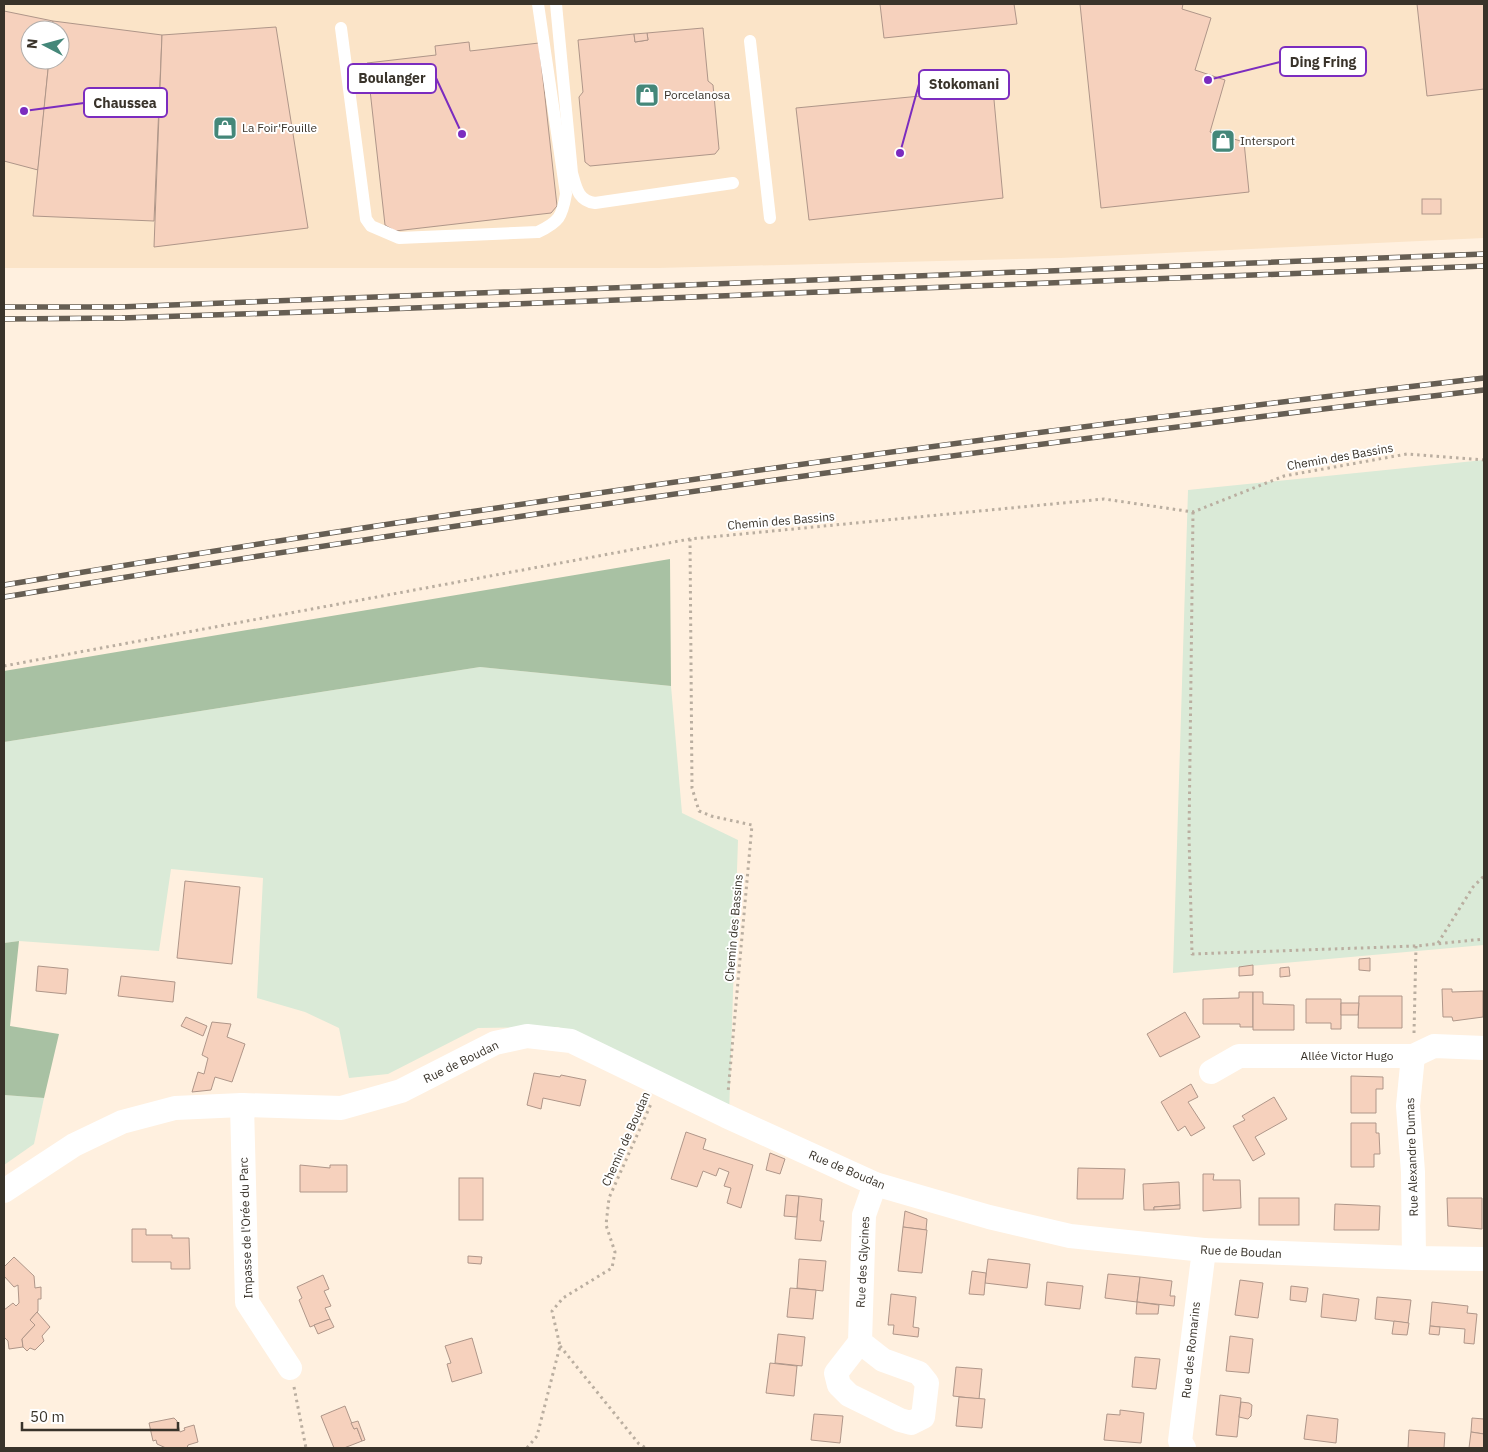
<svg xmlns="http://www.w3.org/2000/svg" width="1488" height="1452" viewBox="0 0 1488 1452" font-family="'IBM Plex Sans',sans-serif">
<rect width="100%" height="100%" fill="#fff0df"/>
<path fill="#fbe4c8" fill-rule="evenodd" d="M4,4H1484V238L1060,258L658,268H4ZM30,30H60V60H30Z"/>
<g fill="#daead7">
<path d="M1484,460V945L1173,973L1188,490Z"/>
<path d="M480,667L671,686L682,813L738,840L729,1115L612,1051L558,1027L478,1028L388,1074L349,1078L339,1028L305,1012L257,998L263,878L171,869L159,951L19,941L4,943V742Z"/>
<path d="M4,1095L44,1098L34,1144L4,1165Z"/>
</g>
<g fill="#a8c1a3">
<path d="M670,559L671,686L480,667L4,742V671Z"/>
<path d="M19,941L10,1026L59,1034L44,1098L4,1095V943Z"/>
</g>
<g fill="#f6d1bd" stroke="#af9689">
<path d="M880,4H1014L1017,24L884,38Z"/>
<path d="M1080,4H1183L1182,9L1211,18L1195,70L1225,80L1210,132L1244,142L1249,192L1101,208Z"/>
<path d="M1417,4H1484V89L1427,96Z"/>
<path d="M4,11L53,21L52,30H30V60H49L38,170L4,161Z"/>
<path d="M53,21L162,35L154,221L33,216L49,60H60V30H52Z"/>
<path d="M276,27L308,228L154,247L162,35Z"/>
<path d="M703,28L708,81L713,85L719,149L715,154L590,166L585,162L579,97L583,92L578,40L634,34L635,42L648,40L647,33Z"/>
<path d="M647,33L648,40L635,42L634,34Z"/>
<path d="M469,42L470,51L539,43L557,206L551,213L395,231L385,225L367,63L436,55L435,46Z"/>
<path d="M993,89L1003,198L809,220L796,108Z"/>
<rect x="1422" y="199" width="19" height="15"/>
<path d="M185,881L240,887L232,964L177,958Z"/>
<path d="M1370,958V971L1359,970V959Z"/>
<path d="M1253,965V975L1239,976V967Z"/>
<path d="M38,966L68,969L66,994L36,991Z"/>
<path d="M1289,967L1290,976L1280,977V968Z"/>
<path d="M121,976L175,982L173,1002L118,996Z"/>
<path d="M1442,989H1452V992L1483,991V1017L1453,1021L1452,1017H1443Z"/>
<path d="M1239,992H1253V1027H1240V1024H1203V999L1239,998Z"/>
<path d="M1253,992H1263V1004L1294,1005V1030H1253Z"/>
<path d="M1359,996H1402V1028H1358Z"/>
<path d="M1306,999H1341V1029H1331V1023H1306Z"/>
<path d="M1341,1003H1359L1358,1015H1341Z"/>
<path d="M1185,1012L1200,1037L1160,1057L1147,1034Z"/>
<path d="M186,1017L207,1026L203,1036L181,1026Z"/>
<path d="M212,1022L231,1024L227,1037L245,1044L232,1082L215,1077L211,1090L192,1092L198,1072L204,1074L208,1058L202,1055Z"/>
<path d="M534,1073L560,1077L561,1075L586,1080L580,1106L543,1098L541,1109L527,1105Z"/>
<path d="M1351,1076L1383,1077V1089H1376V1113H1351Z"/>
<path d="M1191,1084L1198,1097L1188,1102L1205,1128L1191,1136L1185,1126L1178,1131L1161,1102Z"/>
<path d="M1274,1097L1287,1119L1255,1137L1265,1154L1253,1161L1233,1126L1245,1120L1242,1116Z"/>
<path d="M1351,1123H1376V1133H1379L1380,1154H1374V1167H1351Z"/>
<path d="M686,1132L706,1139L703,1149L753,1165L741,1208L727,1203L731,1188L724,1186L729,1172L719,1168L716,1176L703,1171L697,1187L671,1179Z"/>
<path d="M770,1153L785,1159L780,1174L766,1170Z"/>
<path d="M300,1165L330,1168V1165H347V1192H300Z"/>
<path d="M1078,1168L1125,1169L1123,1199H1077Z"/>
<path d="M1203,1174H1214L1213,1180H1240L1241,1208L1203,1211Z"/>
<rect x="459" y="1178" width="24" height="42"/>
<path d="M1179,1182L1180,1205L1154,1207V1210H1144L1143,1184Z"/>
<path d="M786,1195L799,1196L797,1217L784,1216Z"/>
<path d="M799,1196L822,1199L820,1221H824L821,1241L795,1239Z"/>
<rect x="1259" y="1198" width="40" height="27"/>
<path d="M1447,1198H1482V1229L1448,1226Z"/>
<path d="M1335,1204L1380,1206L1379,1230H1334Z"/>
<path d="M1180,1205V1209L1154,1210V1207Z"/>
<path d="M905,1211L927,1219L926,1230L903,1227Z"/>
<path d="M903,1227L927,1230L922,1273L898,1271Z"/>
<path d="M132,1229H146V1235H172V1238H189L190,1269H171V1262H132Z"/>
<path d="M468,1256L482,1257L481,1264L468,1263Z"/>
<path d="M14,1257L34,1276L35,1288L41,1287V1299H38V1311L30,1320L35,1325L22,1339L23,1347L9,1349L8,1341L4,1337V1310L13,1303L16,1306L19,1303L18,1285L14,1287L4,1276V1267Z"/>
<path d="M799,1259L826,1261L823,1291L797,1288Z"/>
<path d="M988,1259L1030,1264L1027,1288L985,1283Z"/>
<path d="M972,1271L986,1273L984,1295L969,1294Z"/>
<path d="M1108,1274L1140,1277L1137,1302L1105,1298Z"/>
<path d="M323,1275L329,1289L324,1291L331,1306L325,1308L330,1319L310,1327L299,1300L302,1298L297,1287Z"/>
<path d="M1140,1277L1172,1281L1170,1296H1175L1174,1306L1137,1302Z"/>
<path d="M1240,1280L1263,1283L1258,1318L1235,1315Z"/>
<path d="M1047,1282L1083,1286L1080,1309L1045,1305Z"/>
<path d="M1291,1286L1308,1288L1306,1302L1290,1300Z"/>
<path d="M790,1288L816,1290L813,1319L787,1317Z"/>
<path d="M891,1294L916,1297L913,1327L919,1328L918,1337L893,1334L894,1325H888Z"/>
<path d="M1323,1294L1359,1299L1356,1321L1321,1317Z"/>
<path d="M1377,1297L1411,1300L1408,1323L1375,1319Z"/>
<path d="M1137,1302L1159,1305L1158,1314H1136Z"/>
<path d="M1432,1302L1468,1306L1467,1313L1477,1314L1474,1344L1464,1343L1465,1329L1430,1326Z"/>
<path d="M37,1312L50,1327L42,1336L44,1341L35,1350L30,1348L27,1351L23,1347L22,1339L35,1325L30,1320Z"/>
<path d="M330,1319L334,1327L318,1334L314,1325Z"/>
<path d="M1394,1321L1409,1323L1407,1335L1392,1334Z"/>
<path d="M1430,1326L1440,1327L1439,1335L1429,1334Z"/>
<path d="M778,1334L805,1337L802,1366L775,1363Z"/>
<path d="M1230,1336L1253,1339L1249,1373L1226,1371Z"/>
<path d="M472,1338L482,1373L452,1382L447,1364L451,1363L445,1346Z"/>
<path d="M1135,1357L1160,1359L1156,1389L1132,1387Z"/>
<path d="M770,1363L797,1366L794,1396L766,1393Z"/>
<path d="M956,1367L982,1369L979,1399L953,1396Z"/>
<path d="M1220,1395L1241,1398L1237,1437L1216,1435Z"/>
<path d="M959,1397L985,1399L982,1428L956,1426Z"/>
<path d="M1241,1402L1249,1403L1252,1405L1251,1416L1248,1419L1239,1417Z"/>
<path d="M345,1406L354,1429L357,1428L362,1441L344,1448H334L321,1416Z"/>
<path d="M1120,1410L1144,1413L1141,1443L1104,1440L1107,1414L1120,1415Z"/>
<path d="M814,1414L843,1416L840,1443L811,1440Z"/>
<path d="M1307,1415L1338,1419L1336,1443L1304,1439Z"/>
<path d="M174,1418L177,1421L180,1432L185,1430L184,1428L194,1425L198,1442L188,1445L187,1448H166L157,1444L156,1440L153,1441L149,1423Z"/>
<path d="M1472,1418L1484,1419V1434L1471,1432Z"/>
<path d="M358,1421L365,1440L362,1441L357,1428L354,1429L351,1423Z"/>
<path d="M1409,1430L1445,1433L1444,1448H1408Z"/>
<path d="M1471,1432L1484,1434V1448H1469Z"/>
</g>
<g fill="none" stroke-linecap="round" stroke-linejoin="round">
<g stroke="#baaea0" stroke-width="3" stroke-dasharray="2.5 4" stroke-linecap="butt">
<path d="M1193,512L1189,836L1192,954L1416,946L1484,939"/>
<path d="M690,539L692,788L699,811L711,816L752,825L728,1093"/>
<path d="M4,666L690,539L1104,499L1193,512L1284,476L1407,454L1484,460"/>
<path d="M1438,943L1473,887L1484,876"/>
<path d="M1414,1033L1416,946"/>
<path d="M560,1346L639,1444L646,1448"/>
<path d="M294,1387L306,1448"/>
<path d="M527,1448L537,1436L560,1346L552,1311L563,1298L612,1268L615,1252L606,1225L609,1198L651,1104"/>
</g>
<g stroke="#fff" stroke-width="12">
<path d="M556,4L572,173C576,187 578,201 595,203L733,183"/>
<path d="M341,28L366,219L371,226L399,238L538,232C559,222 562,217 566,194L538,4"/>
<path d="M750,41L770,218"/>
</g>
<g stroke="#fff" stroke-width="24">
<path d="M1413,1056L1408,1106L1413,1172L1414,1258"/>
<path d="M1211,1072L1239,1056H1413L1434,1046L1484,1048"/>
<path d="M242,1105L247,1302L290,1368"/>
<path d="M4,1191L74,1145L122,1122L175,1108L242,1105L341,1108L401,1091L495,1043L527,1036L571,1041L726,1116L875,1184L989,1217L1070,1236L1204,1250L1414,1258L1484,1259"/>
<path d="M860,1342L883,1360L919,1373L927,1383L923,1417L911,1423L900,1420L849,1395L839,1385L836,1373L860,1342L864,1215L875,1184"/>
<path d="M1184,1448L1180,1441L1204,1250"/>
</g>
<g stroke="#665e53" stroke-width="5.5">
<g id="rail">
<path d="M4,307H119L1484,254"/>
<path d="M4,319L122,318L335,311L1484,266"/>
<path d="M4,585C495,504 989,435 1484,378"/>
<path d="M4,597C495,516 989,447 1484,390"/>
</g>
</g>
<use href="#rail" stroke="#fff" stroke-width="4" stroke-dasharray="11" stroke-linecap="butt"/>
</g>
<defs>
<g id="shop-square" transform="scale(1.25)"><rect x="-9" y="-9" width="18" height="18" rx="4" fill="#448779" stroke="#fff"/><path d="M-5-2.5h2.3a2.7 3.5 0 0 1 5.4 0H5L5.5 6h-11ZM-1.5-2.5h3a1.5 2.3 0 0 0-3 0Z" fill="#fff"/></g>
</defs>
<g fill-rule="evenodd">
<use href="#shop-square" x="647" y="95"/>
<use href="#shop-square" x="225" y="128"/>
<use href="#shop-square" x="1223" y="141"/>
</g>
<g text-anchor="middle" stroke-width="4" stroke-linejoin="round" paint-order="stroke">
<g font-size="12" fill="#39332a" stroke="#fff" text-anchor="start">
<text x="664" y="99">Porcelanosa</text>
<text x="242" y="132">La Foir'Fouille</text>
<text x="1240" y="145">Intersport</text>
</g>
<g font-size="12" fill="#39332a" stroke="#fff">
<text transform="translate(1340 457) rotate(-10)" y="4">Chemin des Bassins</text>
<text transform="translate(781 521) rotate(-5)" y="4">Chemin des Bassins</text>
<text transform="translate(734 928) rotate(-85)" y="4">Chemin des Bassins</text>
<text x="1347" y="1060">Allée Victor Hugo</text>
<text transform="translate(461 1062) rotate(-26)" y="4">Rue de Boudan</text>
<text transform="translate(626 1139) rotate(-66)" y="4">Chemin de Boudan</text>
<text transform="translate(1412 1157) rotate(-92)" y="4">Rue Alexandre Dumas</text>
<text transform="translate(847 1170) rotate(23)" y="4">Rue de Boudan</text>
<text transform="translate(246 1228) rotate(-92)" y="4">Impasse de l'Orée du Parc</text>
<text transform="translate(1241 1252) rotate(3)" y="4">Rue de Boudan</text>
<text transform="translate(863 1262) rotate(-87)" y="4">Rue des Glycines</text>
<text transform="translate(1191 1350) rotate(-84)" y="4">Rue des Romarins</text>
</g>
</g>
<path fill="none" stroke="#7b2cbf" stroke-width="2" d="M1208 80L1280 62M462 134L436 78M900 153L919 84M24 111L84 103"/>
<g fill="#7b2cbf" stroke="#fff" stroke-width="2">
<circle cx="1208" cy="80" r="5"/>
<circle cx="462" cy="134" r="5"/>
<circle cx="900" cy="153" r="5"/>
<circle cx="24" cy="111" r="5"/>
</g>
<g fill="#fff" stroke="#7b2cbf" stroke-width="2">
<rect x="1280" y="47" width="86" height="29" rx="5"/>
<rect x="348" y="64" width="88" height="29" rx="5"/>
<rect x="919" y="70" width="90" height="29" rx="5"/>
<rect x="84" y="88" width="83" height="29" rx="5"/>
</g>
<g font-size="14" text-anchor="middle" font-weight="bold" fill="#39332a">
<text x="1323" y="67">Ding Fring</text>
<text x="392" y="83">Boulanger</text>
<text x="964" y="89">Stokomani</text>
<text x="125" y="108">Chaussea</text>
</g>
<rect width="1488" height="1452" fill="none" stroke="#39332a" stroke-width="10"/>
<g transform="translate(45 45) rotate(276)"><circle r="24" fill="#ffffff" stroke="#b0adaa"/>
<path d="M0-4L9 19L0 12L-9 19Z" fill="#448779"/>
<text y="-8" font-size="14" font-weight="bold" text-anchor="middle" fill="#39332a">N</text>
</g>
<path d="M22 1422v8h156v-8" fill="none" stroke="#39332a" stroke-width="2.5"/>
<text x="30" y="1422" font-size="15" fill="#39332a" stroke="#ffffff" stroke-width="4" paint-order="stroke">50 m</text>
</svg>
